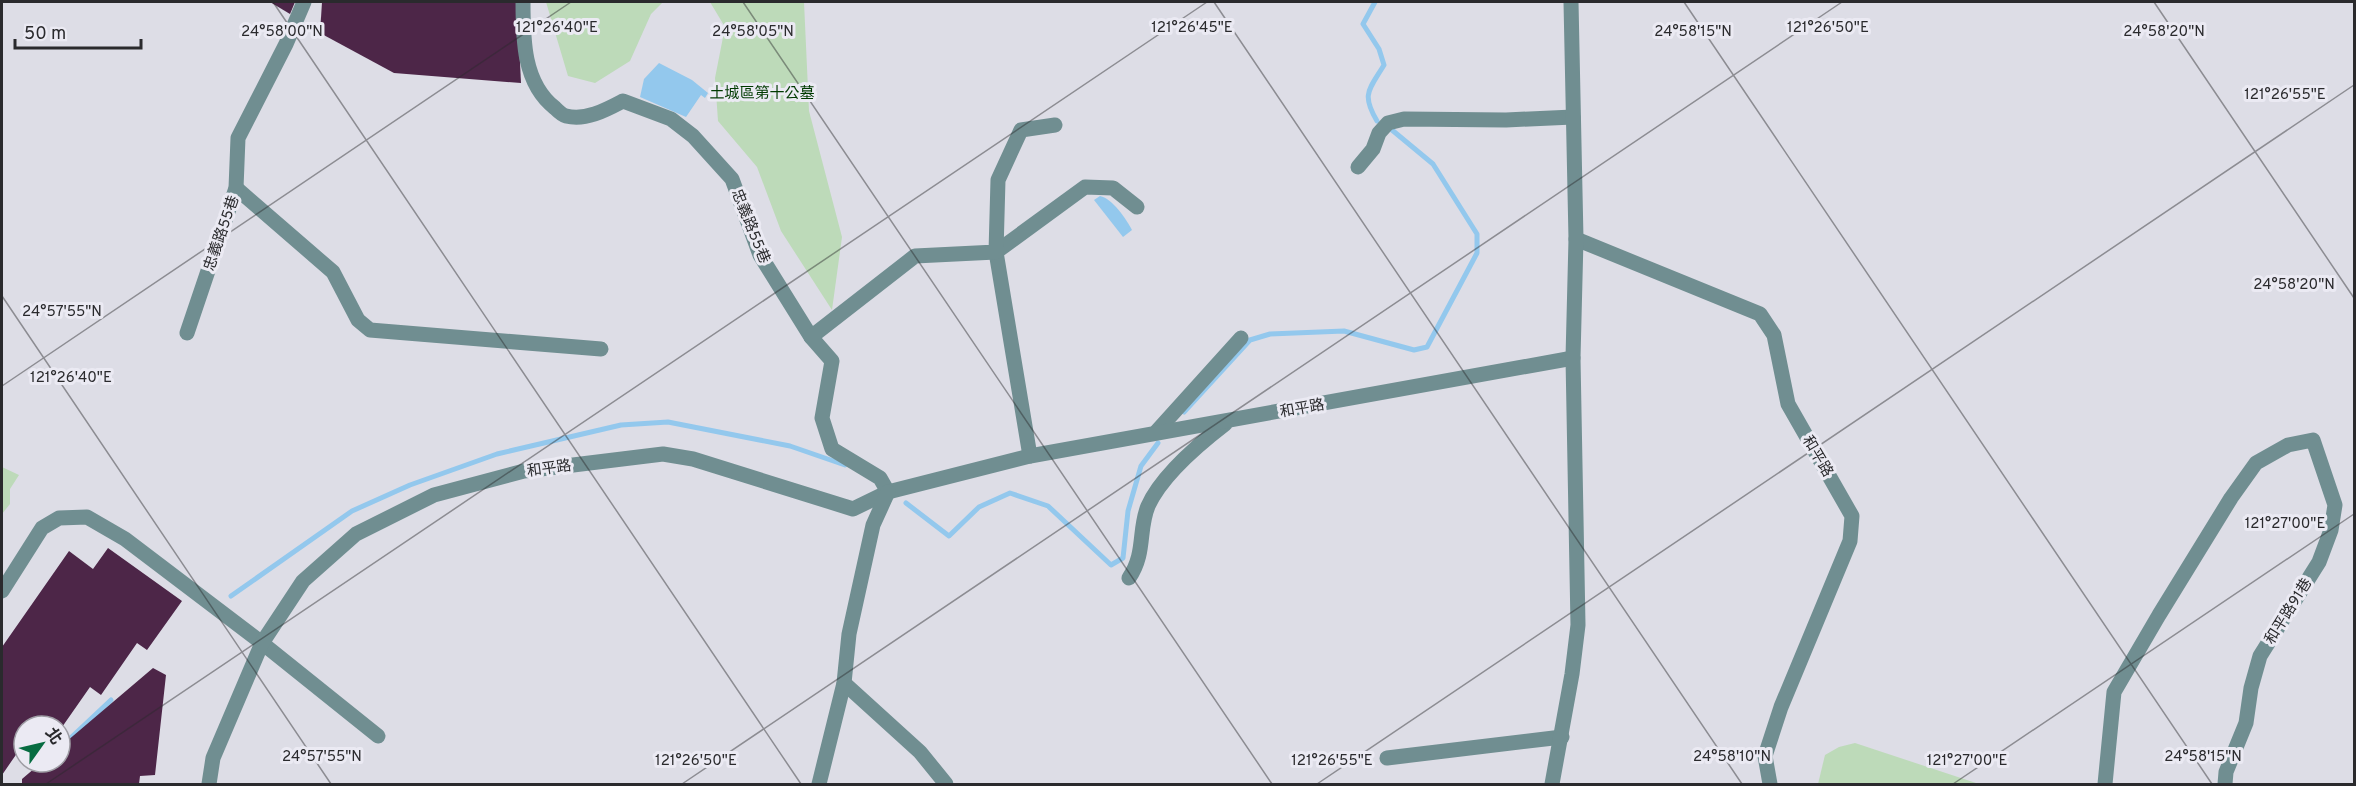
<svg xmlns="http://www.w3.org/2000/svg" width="2356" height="786" viewBox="0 0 2356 786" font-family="Overpass,'Noto Sans TC',sans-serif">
<rect width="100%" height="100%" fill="#dddde6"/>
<g fill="#bddab9">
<path d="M546,2H663L651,14L630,61L595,83L568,76Z"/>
<path d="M710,2H804L809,111L842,237L832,310L781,231L757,167L718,121L715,78L725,27Z"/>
<path d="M2,467L19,475L10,489V504L2,514Z"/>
<path d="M1855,743L1979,784H1818L1825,755L1839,747Z"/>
</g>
<g fill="#93c8ed">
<path d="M659,63L692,80L708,93L705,98L701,95L686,117L640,97L644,79Z"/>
<path d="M1100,196C1113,199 1126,219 1132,230L1123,237L1094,200Z"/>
</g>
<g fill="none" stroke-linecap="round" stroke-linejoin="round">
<g stroke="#93c8ed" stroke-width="5">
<path d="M1375,2L1363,24L1379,49L1384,65C1369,90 1361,94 1377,121"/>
<path d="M1184,412L1250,340L1270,334L1344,331L1414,350L1427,347L1477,253V234L1433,164L1392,130"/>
<path d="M906,503L949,536L979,507L1010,493L1048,506L1111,565L1123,558L1128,511L1141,466L1158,443"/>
<path d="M231,596L352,511L410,485L497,454L621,425L668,422L790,446L845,465"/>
<path d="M60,748L111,700"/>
</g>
</g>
<g fill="#4d2648">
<path d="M270,2H295L290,14Z"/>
<path d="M322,2H517L521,83L394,73L320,33Z"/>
<path d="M108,548L182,601L147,650L137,643L101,695L90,687L60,730V726H24V747L22,746L2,775V647L69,551L93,569Z"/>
<path d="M153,668L166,675L155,775L140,776L139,784H22V779L42,762H60V747Z"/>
</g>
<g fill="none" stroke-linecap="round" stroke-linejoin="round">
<g stroke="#708e91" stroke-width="15">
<path d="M523,2C523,39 523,83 555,108C558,111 562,115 566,116C586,121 606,110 623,101L671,119L693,136L732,179L760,255L811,337"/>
<path d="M1358,167L1373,149L1379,133L1388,123L1404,119L1506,120L1573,117"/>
<path d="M236,188L333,272L358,320L370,330L601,349"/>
<path d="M1576,239L1760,314L1774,335L1788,404L1852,516L1850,541L1781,707L1765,756L1770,784"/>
<path d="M187,333L236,188L238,138L286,44L304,2"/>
<path d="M1157,431L1241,338"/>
<path d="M1030,456L996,252L1085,187L1113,188L1137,207"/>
<path d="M888,492L880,478L832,449L822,418L832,361L811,337L915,256L996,252L998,180L1021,130L1055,125"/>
<path d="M1129,578C1146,553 1138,530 1148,506C1162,475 1199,444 1225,424"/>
<path d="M2,591L42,528L59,518L87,517L125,539L262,643L378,736"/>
<path d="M844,683L920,752L946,784"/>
<path d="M1387,758L1562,737"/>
<path d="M209,784L213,758L262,643L303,581L356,534L434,495L524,471L663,454L693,459L853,509L888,492L1030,456L1573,358"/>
<path d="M819,784L844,683L849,634L873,525L888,492"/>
<path d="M1552,784L1572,674L1578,625L1573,358L1576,239L1571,2"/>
<path d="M2105,784L2114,692L2159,615L2231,498L2256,463L2288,445L2313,440L2335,505L2331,530L2319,562L2260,656L2251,688L2246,723L2226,772L2225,784"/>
</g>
</g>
<path fill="none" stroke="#2a2a2d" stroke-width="1.5" stroke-opacity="0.45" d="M273,2L801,784M743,2L1272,784M1214,2L1742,784M1684,2L2212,784M2154,2L2354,298M2,296L331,784M2,386L571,2M46,784L1207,2M682,784L1842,2M1317,784L2354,85M1953,784L2354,514"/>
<g text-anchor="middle" stroke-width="6" stroke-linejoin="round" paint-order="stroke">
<g font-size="15" fill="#003a00" stroke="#ebeaf3">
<text x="762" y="98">土城區第十公墓</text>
</g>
<g font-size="15" fill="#2a2a2d" stroke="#ebeaf3">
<text transform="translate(751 226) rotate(68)" y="5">忠義路55巷</text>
<text transform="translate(221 233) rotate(-71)" y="5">忠義路55巷</text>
<text transform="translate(1302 408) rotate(-10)" y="5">和平路</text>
<text transform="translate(1818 456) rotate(59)" y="5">和平路</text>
<text transform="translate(549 468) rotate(-8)" y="5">和平路</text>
<text transform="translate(2288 611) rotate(-58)" y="5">和平路91巷</text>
</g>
</g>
<g font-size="15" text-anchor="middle" fill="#2a2a2d" stroke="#ebeaf3" stroke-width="6" stroke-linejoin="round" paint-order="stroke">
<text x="1828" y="32">121°26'50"E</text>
<text x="557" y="32">121°26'40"E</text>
<text x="1192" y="32">121°26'45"E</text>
<text x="282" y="36">24°58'00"N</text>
<text x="753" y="36">24°58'05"N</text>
<text x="1693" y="36">24°58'15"N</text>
<text x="2164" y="36">24°58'20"N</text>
<text x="2285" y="99">121°26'55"E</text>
<text x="2294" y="289">24°58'20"N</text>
<text x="62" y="316">24°57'55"N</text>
<text x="71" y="382">121°26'40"E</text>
<text x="2285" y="528">121°27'00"E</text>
<text x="322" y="761">24°57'55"N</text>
<text x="1732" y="761">24°58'10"N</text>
<text x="2203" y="761">24°58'15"N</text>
<text x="696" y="765">121°26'50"E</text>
<text x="1332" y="765">121°26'55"E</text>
<text x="1967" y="765">121°27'00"E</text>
</g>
<rect width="2356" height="786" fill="none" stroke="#2a2a2d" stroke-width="6"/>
<g transform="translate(42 744) rotate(56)"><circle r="28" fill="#ebeaf3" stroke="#9e9da4" stroke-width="1.5"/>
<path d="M0-4.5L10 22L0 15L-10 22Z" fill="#076c41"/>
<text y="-9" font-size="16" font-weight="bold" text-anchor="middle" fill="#2a2a2d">北</text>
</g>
<path d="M15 39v9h126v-9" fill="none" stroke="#2a2a2d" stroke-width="3"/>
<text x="24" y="39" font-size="18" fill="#2a2a2d" stroke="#ebeaf3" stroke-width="4.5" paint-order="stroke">50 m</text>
</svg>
